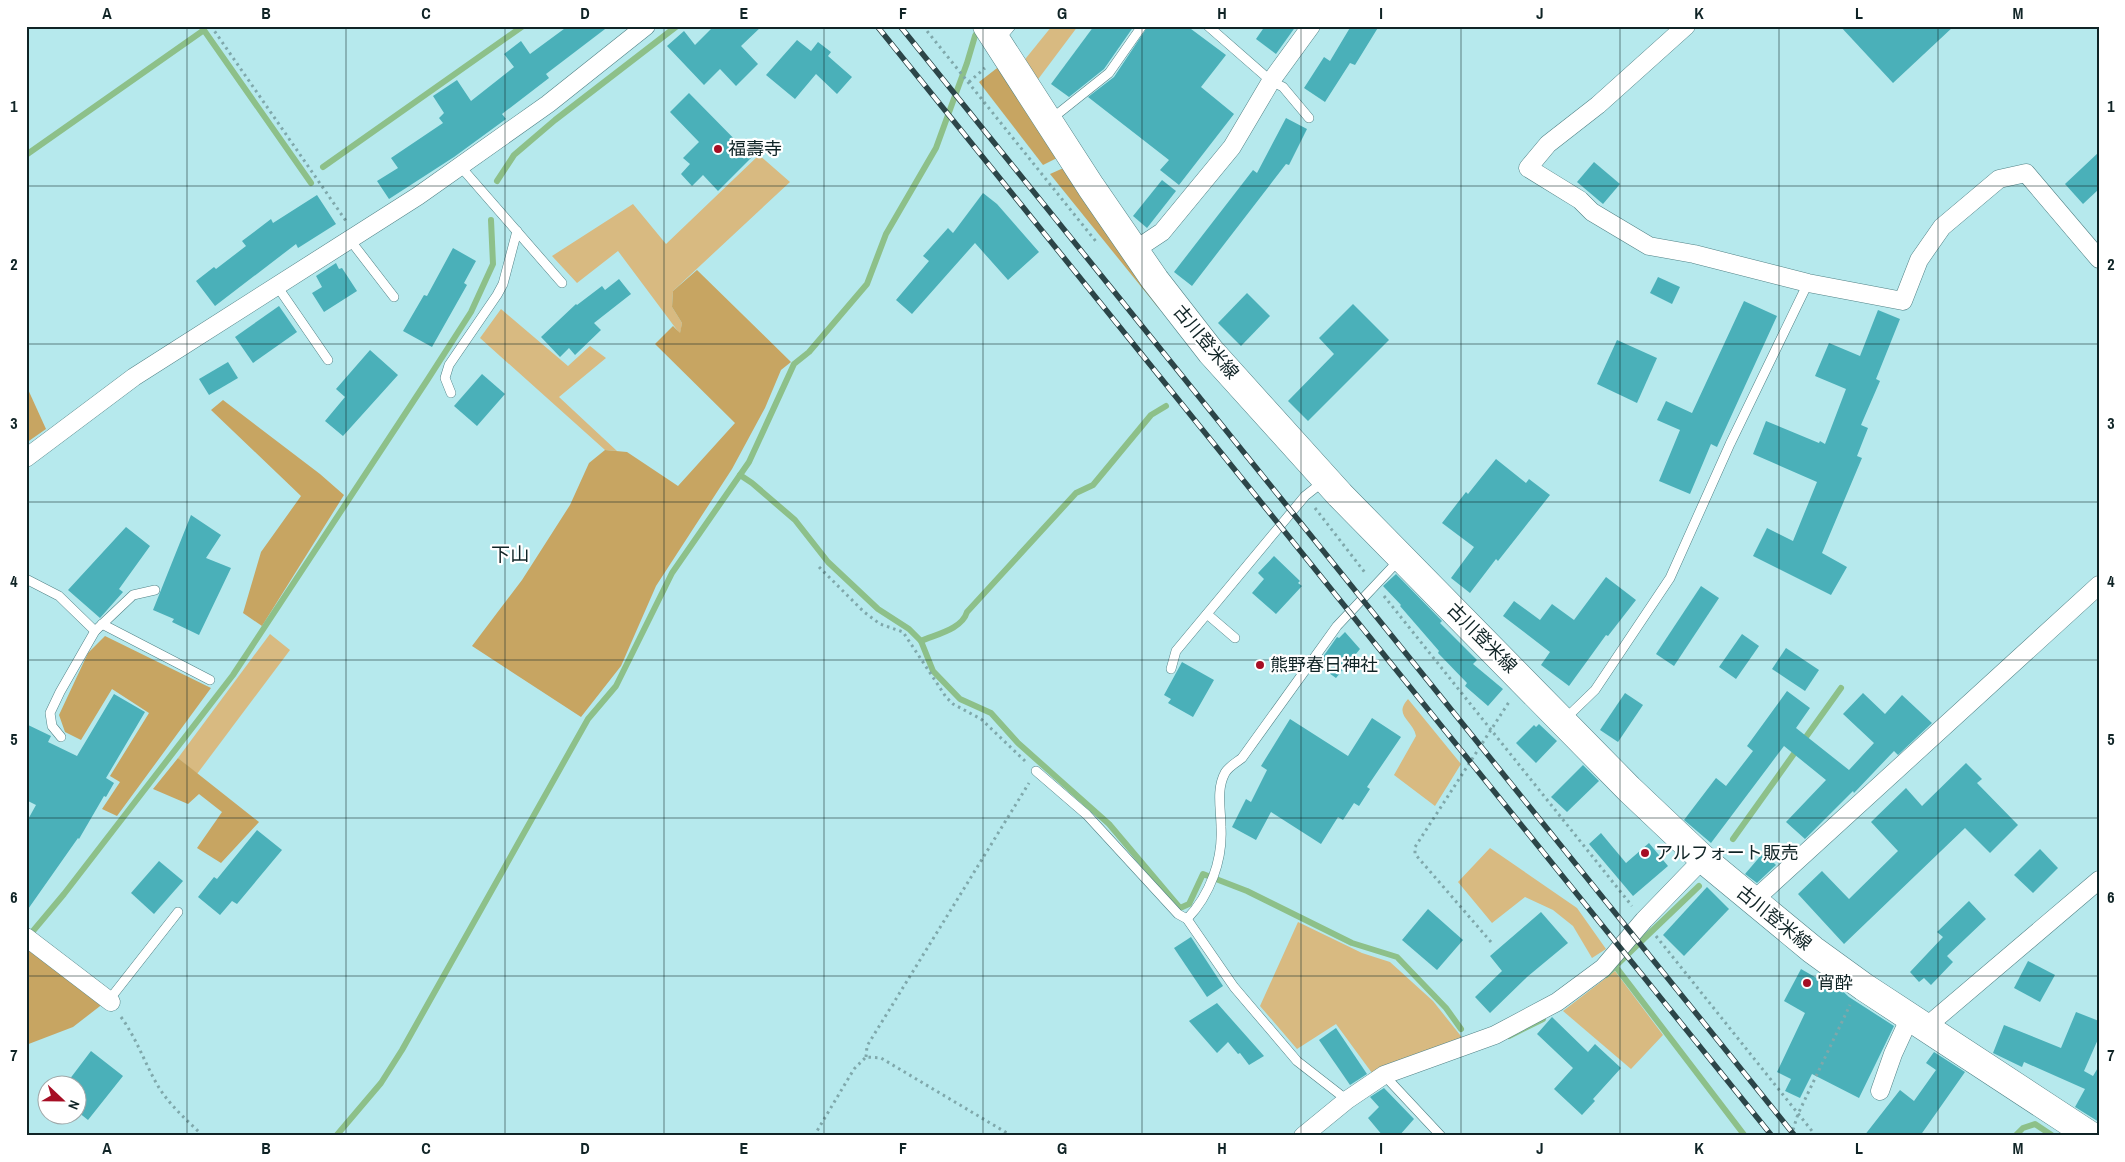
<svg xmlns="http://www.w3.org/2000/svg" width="2125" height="1162" viewBox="0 0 2125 1162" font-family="'Archivo Narrow','Noto Sans JP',sans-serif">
<rect width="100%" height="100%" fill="#b6e9ed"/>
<g fill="#d8ba81">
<path d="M1052,26H1078L1036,82L1022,63Z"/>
<path d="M759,155L790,182L673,291L672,307L682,323L680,334L618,251L577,283L552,256L633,204L666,244Z"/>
<path d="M501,309L568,366L590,346L606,358L559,397L617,451L605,450L480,338Z"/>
<path d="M270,634L290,650L197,774L178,758Z"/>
<path d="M1408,699L1461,764L1435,806L1394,775L1416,736C1413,720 1393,716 1408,699Z"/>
<path d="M1490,848L1577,908L1606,949L1592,958L1573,926L1553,910L1525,897L1492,923L1458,882Z"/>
<path d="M1298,922L1362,953L1390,962L1433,1001L1464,1040L1372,1073L1336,1024L1297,1049L1260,1006Z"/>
<path d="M1615,971L1663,1035L1631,1069L1563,1011Z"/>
</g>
<g fill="#c7a562">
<path d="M1001,65L1061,156L1043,165L979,82Z"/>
<path d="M1068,166L1160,310L1050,174Z"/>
<path d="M697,270L791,362L781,370L765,408L732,469L656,586L621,666L581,717L472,646L522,580L570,505L589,463L605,450L627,452L678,486L735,423L655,344L673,326L680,333L682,323L672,307L673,291Z"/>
<path d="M26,385L46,429L26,443Z"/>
<path d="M223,400L320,474L344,495L262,626L243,613L261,552L301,496L211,410Z"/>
<path d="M105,636L211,688L117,816L102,809L120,782L110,776L149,713L112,689L81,740L65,732L59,715L88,653Z"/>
<path d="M178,758L259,822L221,863L197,848L222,812L199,794L188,804L153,789Z"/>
<path d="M26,946L104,1003L73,1027L26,1045Z"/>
</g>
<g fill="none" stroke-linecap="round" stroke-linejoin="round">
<g stroke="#8dc089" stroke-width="6">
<path d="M201,26L311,183"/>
<path d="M26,155L204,30"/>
<path d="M323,167L523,26"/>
<path d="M497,181L514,155L555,120L677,26"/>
<path d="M740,475L752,483L795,520L828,562L878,609L909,629L921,641L933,671L960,699L991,713L1018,743L1109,824L1180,908L1189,904L1203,874L1247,891L1352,943L1397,957L1446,1008L1461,1029"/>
<path d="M921,641C937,634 962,629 967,612L1076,493L1093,485L1151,415L1166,406"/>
<path d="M1733,839L1841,688"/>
<path d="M28,937L64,894L233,675L428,379L471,312L493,264L491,220"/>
<path d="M1616,967L1745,1136"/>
<path d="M1606,975L1699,886"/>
<path d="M1509,1036L1543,1019"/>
<path d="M336,1136L381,1083L402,1050L588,719L616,686L672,573L749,462L794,364L809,352L867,284L886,234L936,148L967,63L975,36L980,27"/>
<path d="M2015,1136L2023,1128L2035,1124L2053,1136"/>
</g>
</g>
<g fill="#4ab0b9">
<path d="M568,26H609L546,74L549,78L502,114L506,119L454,157L389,199L377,181L398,168L391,158L443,123L439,118L444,113L433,96L457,80L471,101L514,67L504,54L521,41L530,54Z"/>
<path d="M714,26H762L741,46L758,64L736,86L720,69L704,85L667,46L684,31L695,45Z"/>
<path d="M1094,26H1134L1104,69L1069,97L1051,84Z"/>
<path d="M1148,26H1187L1226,55L1201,87L1234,114L1179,185L1160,170L1169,160L1088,97L1114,77Z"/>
<path d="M1265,26H1296L1276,54L1256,39Z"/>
<path d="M1351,26H1379L1355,65L1350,63L1325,102L1304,88L1324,57L1330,61Z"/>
<path d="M1840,26H1954L1893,83Z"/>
<path d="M797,40L811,51L818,42L831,52L828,56L852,77L837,94L816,74L795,99L766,75Z"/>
<path d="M689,93L752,157L718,191L703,175L692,186L681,174L690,164L683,158L699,142L670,112Z"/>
<path d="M1286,118L1307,129L1289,165L1286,164L1192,286L1174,272L1253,170L1257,173Z"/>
<path d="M2099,152V189L2083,204L2065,184Z"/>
<path d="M1594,162L1620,184L1603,204L1577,182Z"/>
<path d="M1162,180L1176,191L1147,228L1133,216Z"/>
<path d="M983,193L997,204L1039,252L1008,280L975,243L912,314L896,300L929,261L923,256L948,228L953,233Z"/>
<path d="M317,195L336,224L298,248L296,244L215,306L196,281L214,267L216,269L246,246L242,241L271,219L273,223Z"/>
<path d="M453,248L476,261L464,283L467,285L432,347L403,331L424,295L427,296Z"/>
<path d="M336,263L339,269L342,268L357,291L324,312L312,293L322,287L316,276Z"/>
<path d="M1658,277L1680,287L1672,304L1650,293Z"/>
<path d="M619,279L631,294L594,323L601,330L575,355L569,348L560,357L541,337L576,304L577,305L602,286L605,290Z"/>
<path d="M1247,293L1270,316L1241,346L1218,323Z"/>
<path d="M1744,301L1777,316L1717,447L1711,444L1690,494L1659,481L1680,430L1657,420L1666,401L1692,413Z"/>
<path d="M1353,304L1389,340L1308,421L1288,401L1334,354L1319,338Z"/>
<path d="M279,306L297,332L253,363L235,337Z"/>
<path d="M1878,310L1900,319L1876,379L1880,381L1861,425L1868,428L1857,456L1862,458L1822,553L1847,567L1831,595L1753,556L1767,528L1793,541L1817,482L1753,454L1766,421L1819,443L1820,441L1825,444L1846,389L1815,376L1829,343L1860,356Z"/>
<path d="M1617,340L1657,358L1637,403L1597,384Z"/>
<path d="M370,350L398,375L343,436L325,421L345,397L336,389Z"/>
<path d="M228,362L238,378L209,395L199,379Z"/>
<path d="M482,374L505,394L477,426L454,406Z"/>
<path d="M1496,459L1526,483L1529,479L1550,495L1498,561L1496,559L1470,593L1451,578L1474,547L1442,523L1466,492L1468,494Z"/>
<path d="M191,515L221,535L206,558L231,568L199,635L172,622L174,619L153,610Z"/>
<path d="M126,527L150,546L119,589L123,592L100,618L68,590Z"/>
<path d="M1274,556L1300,581L1298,583L1302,586L1276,614L1252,593L1264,579L1258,573Z"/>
<path d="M1396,574L1442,621L1440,623L1477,660L1473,664L1503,689L1488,706L1465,686L1467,683L1438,653L1439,651L1400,606L1401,605L1383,586Z"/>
<path d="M1606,577L1636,600L1608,636L1606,635L1569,686L1541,665L1550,652L1503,616L1514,601L1540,620L1552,604L1574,620Z"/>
<path d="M1701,586L1719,598L1674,666L1656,654Z"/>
<path d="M1345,632L1360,649L1336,678L1319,666L1322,662L1320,661L1337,637L1339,638Z"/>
<path d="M1742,634L1759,646L1736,679L1719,667Z"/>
<path d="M1786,648L1819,670L1805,691L1772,669Z"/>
<path d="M1182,662L1214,680L1193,717L1168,703L1171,699L1164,695Z"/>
<path d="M1787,691L1810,708L1796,728L1849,770L1874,743L1843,714L1863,693L1885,714L1902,695L1932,723L1898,755L1894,751L1854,793L1853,791L1805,839L1786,822L1826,780L1784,746L1711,843L1684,820L1716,778L1726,786L1753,751L1747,746Z"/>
<path d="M1625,693L1643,705L1618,742L1600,730Z"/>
<path d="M114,694L145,712L106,778L114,783L106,797L104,796L79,839L78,838L26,912V823L36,805L26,800V724L51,736L48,742L77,756Z"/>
<path d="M1372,718L1401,737L1367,787L1370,789L1359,806L1354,803L1343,820L1338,817L1321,844L1271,812L1256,840L1232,827L1246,799L1251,802L1267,770L1261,766L1290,719L1348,756Z"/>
<path d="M1539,724L1557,741L1536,763L1516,743L1534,725L1536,727Z"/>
<path d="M1966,763L1982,779L1977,783L2018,825L1990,853L1965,828L1844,944L1798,894L1822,871L1849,899L1898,851L1871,822L1906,788L1922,806Z"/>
<path d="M1583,765L1599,781L1567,812L1551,797Z"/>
<path d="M257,830L282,850L237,904L232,901L220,915L198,897L214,877L217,879Z"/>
<path d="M1601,833L1626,863L1649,843L1668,866L1633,896L1589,844Z"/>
<path d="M2040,849L2058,868L2033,893L2014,875Z"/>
<path d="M1763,853L1776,865L1757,883L1745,874Z"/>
<path d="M159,861L183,881L154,914L131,893Z"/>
<path d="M1707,887L1729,909L1684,956L1663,935Z"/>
<path d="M1969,901L1986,919L1947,956L1953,962L1931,985L1924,978L1919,982L1910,972L1943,937L1937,932Z"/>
<path d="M1428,909L1463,940L1437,970L1402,940Z"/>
<path d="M1541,912L1568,943L1527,977L1490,1013L1475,997L1502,971L1490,956Z"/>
<path d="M1191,937L1223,986L1207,997L1174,948Z"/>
<path d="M2028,961L2055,975L2040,1002L2014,988Z"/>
<path d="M1801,969L1834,988L1837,986L1849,997L1894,1026L1859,1098L1812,1074L1800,1098L1785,1091L1791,1079L1777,1072L1805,1013L1784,1001Z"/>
<path d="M1217,1003L1264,1056L1249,1065L1240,1053L1238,1054L1228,1042L1217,1053L1189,1021Z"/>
<path d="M2076,1012L2099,1021V1037L2084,1071L2093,1076L2099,1066V1122L2075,1107L2085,1089L2024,1062L2022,1067L1993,1053L2004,1025L2061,1048Z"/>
<path d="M1552,1017L1588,1052L1595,1044L1621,1068L1593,1099L1595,1101L1582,1115L1554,1089L1573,1068L1537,1034Z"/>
<path d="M1336,1028L1367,1074L1350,1085L1319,1040Z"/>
<path d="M91,1051L123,1076L88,1120L78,1112V1084H66Z"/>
<path d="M1934,1052L1965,1072L1920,1136H1864L1900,1090L1914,1101L1936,1070L1926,1063Z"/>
<path d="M1384,1088L1414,1119L1399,1136H1383L1368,1118L1379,1107L1370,1097Z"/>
</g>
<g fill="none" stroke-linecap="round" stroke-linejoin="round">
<g stroke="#518286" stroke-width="10">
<g id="service">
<path d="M1208,26L1271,81L1283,87L1309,118"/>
<path d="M1000,39L1011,26"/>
<path d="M1050,120L1109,73L1142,26"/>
<path d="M460,166L562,283"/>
<path d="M350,240L394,297"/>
<path d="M277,286L328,360"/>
<path d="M451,393L445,378L449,365L497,295L503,284L517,231"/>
<path d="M26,579L59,596L95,631"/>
<path d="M1207,614L1235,638"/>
<path d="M102,624L210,680"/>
<path d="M1171,669L1176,651L1305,496L1324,481"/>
<path d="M1565,719L1595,690L1670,578L1730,444L1808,283"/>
<path d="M61,737L52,726L50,713L60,692L95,631L133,595L155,590"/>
<path d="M1036,771L1087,815L1178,914L1187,919C1210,895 1223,860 1221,827C1221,810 1216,789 1225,773C1228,767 1237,762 1242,758L1337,626L1400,559"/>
<path d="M1187,919L1234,987L1297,1061L1347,1100"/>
<path d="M109,1000L178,912"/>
<path d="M1384,1075L1441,1136"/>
</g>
</g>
<g stroke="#518286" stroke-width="19">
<g id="minor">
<path d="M1686,26L1598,105L1548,144L1528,168L1580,200L1592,212L1649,246L1694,254L1808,283L1903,301L1919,260L1942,227L1999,179L2026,173L2099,259"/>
<path d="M1135,250L1162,232L1232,147L1271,81L1311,26"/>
<path d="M26,458L134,377L418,196L548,104L646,26"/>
<path d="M1753,901L2099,585"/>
<path d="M26,937L111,1002"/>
<path d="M1926,1027L2099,880"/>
<path d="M1880,1091L1893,1054L1910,1017"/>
<path d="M1303,1136L1347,1100L1384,1075L1495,1035L1557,1002L1603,968L1644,920L1703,859"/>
</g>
</g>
<g stroke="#518286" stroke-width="29">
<path id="primary" d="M987,26L1091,187L1155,280L1211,352L1340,495L1629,789L1703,859L1813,950L1864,987L2091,1136"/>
</g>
<g stroke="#7fa8ab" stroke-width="3" stroke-dasharray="2.5 4" stroke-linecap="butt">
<path d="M211,26L346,221"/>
<path d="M923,26L1098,244"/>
<path d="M969,82L985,68"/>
<path d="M1315,508L1366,574"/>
<path d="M819,567L864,612L880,624L903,632L946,697L953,704L981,719L1025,761"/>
<path d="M1384,596L1632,906"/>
<path d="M1656,936L1816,1136"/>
<path d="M1491,942L1415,854V847L1509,702"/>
<path d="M121,1017C137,1039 145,1064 158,1086C170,1106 187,1120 203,1136"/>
<path d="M866,1057L867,1046L1029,783"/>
<path d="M814,1136L854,1069L866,1057L881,1058L1012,1136"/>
<path d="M1791,1136L1798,1114L1850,1005"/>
</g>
<use href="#service" stroke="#fff" stroke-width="9"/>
<use href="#minor" stroke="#fff" stroke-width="18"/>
<use href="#primary" stroke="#fff" stroke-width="28"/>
<g stroke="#2c4548" stroke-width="5.5">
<g id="rail">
<path d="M877,26L1772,1136"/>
<path d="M900,26L1795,1136"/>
</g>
</g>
<use href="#rail" stroke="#fff" stroke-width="4" stroke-dasharray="11" stroke-linecap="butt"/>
</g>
<path fill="none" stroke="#102426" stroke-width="1" stroke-opacity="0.55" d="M187,26V1136M346,26V1136M505,26V1136M664,26V1136M824,26V1136M983,26V1136M1142,26V1136M1301,26V1136M1461,26V1136M1620,26V1136M1779,26V1136M1938,26V1136M26,186H2099M26,344H2099M26,502H2099M26,660H2099M26,818H2099M26,976H2099"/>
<g fill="#a60e24" stroke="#fff" stroke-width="2">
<circle cx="718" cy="149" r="5"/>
<circle cx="1260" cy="665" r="5"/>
<circle cx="1645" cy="853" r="5"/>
<circle cx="1807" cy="983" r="5"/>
</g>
<g text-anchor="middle" stroke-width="4.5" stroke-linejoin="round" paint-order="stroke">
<g font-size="18" fill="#102426" stroke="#fff" text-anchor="start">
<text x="728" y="155">福壽寺</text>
<text x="1270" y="671">熊野春日神社</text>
<text x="1655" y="859">アルフォート販売</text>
<text x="1817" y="989">宵酔</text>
</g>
<g font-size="18" fill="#102426" stroke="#fff">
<text transform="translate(1206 342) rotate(50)" y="6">古川登米線</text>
<text transform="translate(1482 638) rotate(45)" y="6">古川登米線</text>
<text transform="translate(1774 918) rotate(39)" y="6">古川登米線</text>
</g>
<g font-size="19" fill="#102426" stroke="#fff">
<text x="510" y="561">下山</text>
</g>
</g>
<rect width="2125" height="1162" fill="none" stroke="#ffffff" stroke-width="55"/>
<g transform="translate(62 1100) rotate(112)"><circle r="24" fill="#ffffff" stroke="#9fa7a8"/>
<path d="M0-4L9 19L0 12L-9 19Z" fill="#a60e24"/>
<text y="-8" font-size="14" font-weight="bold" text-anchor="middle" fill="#102426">N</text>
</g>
<rect x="28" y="28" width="2070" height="1106" fill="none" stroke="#102426" stroke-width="2"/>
<g font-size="16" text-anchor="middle" font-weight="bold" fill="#102426">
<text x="107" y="19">A</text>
<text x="266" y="19">B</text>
<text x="426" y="19">C</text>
<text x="585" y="19">D</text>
<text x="744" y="19">E</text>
<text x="903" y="19">F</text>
<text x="1062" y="19">G</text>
<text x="1222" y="19">H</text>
<text x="1381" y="19">I</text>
<text x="1540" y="19">J</text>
<text x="1699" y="19">K</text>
<text x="1859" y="19">L</text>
<text x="2018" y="19">M</text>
<text x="14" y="112">1</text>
<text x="2111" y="112">1</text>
<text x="14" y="270">2</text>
<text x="2111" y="270">2</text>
<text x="14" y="429">3</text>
<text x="2111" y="429">3</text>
<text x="14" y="587">4</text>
<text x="2111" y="587">4</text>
<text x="14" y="745">5</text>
<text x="2111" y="745">5</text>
<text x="14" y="903">6</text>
<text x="2111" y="903">6</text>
<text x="14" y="1061">7</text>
<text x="2111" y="1061">7</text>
<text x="107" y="1154">A</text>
<text x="266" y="1154">B</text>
<text x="426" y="1154">C</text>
<text x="585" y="1154">D</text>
<text x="744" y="1154">E</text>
<text x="903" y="1154">F</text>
<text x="1062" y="1154">G</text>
<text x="1222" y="1154">H</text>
<text x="1381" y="1154">I</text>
<text x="1540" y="1154">J</text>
<text x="1699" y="1154">K</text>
<text x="1859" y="1154">L</text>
<text x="2018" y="1154">M</text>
</g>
</svg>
